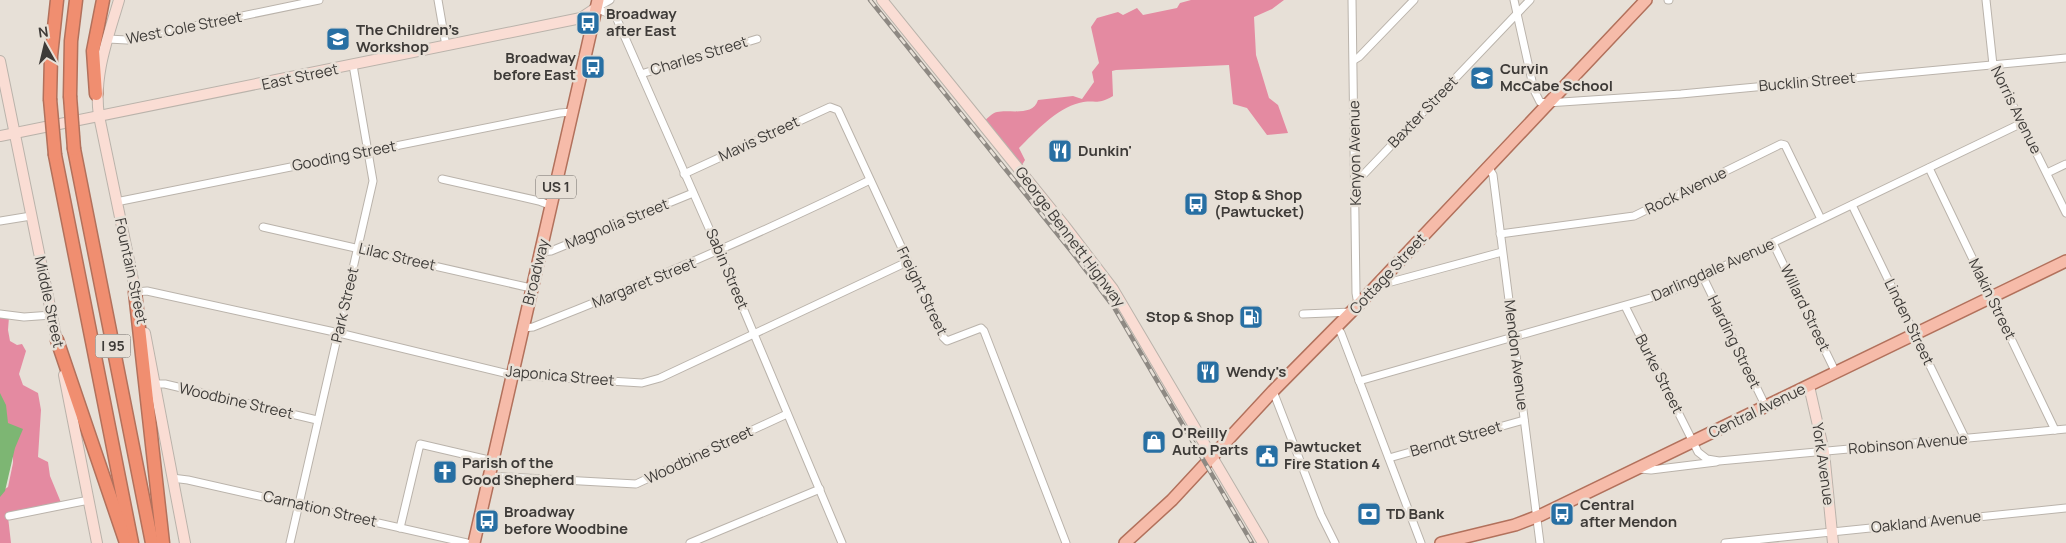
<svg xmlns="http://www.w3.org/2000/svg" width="2066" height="543" viewBox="0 0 2066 543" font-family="Manrope,sans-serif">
<rect width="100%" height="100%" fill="#e7e0d7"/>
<g fill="#e48aa1">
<path d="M1191,0H1284L1272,9L1254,17L1256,55L1269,98L1278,105L1288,133L1267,135L1247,108L1233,104L1229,65L1116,70L1112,71L1113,96C1096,106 1095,99 1079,103C1057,108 1035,132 1019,148L1025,160L1019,170L983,122C987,119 992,113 997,112C1009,109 1033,117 1038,100L1073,96L1082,99L1094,82L1092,72L1099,63L1091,27L1097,18L1118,12L1123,15L1137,8L1143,15L1177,8L1180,3Z"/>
<path d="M0,315L9,317L8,330L10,341L17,345L22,344L26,351L19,374L23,385L38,393L41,410L38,457L48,462L50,476L62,505L8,517L11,543H0V492L8,487L13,463V447L0,413Z"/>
</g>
<path fill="#7db673" d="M0,393L6,405L8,423L23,429L15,448L5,491L0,497Z"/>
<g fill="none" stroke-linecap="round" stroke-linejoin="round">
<g stroke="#bab3ab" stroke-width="9">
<g id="street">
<path d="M438,0L446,46"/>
<path d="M1352,0L1356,293L1358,305"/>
<path d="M1514,0L1534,90L1540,102L1547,103L1681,94L2066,58"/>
<path d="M1668,0H1669"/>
<path d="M1986,0L1993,65L2066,213"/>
<path d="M596,8L616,17L719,251L842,543"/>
<path d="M596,8L610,0"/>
<path d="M108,39L127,40L319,0"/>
<path d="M1354,60L1359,57L1414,0"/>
<path d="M641,74L757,39"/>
<path d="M1489,168L1493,175L1540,543"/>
<path d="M1929,168L2055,430"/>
<path d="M2047,173L2066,164"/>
<path d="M684,174L830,107L838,110L943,337L947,341L981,328L984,331L1066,543"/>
<path d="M442,179L539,201L552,206"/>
<path d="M1355,179L1364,174L1530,0"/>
<path d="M116,202L560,113L572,112"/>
<path d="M1852,205L1966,440"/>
<path d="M0,221L31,216"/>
<path d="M263,227L531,288"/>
<path d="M1500,234L1634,216L1781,144L1785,145L1821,219"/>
<path d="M1773,243L1836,373"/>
<path d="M541,252L551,251L693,193"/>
<path d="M1703,277L1766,407"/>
<path d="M1382,280L1391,282L1502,252"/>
<path d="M135,292L147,291L339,333L513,375L642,383L660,378L907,262"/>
<path d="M1625,306L1698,452L1707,459L1719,461L2066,429"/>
<path d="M0,314L24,317L52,315"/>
<path d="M1303,314L1352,312"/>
<path d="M523,328L533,327C648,282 760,234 870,180"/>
<path d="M1337,328L1341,333L1421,543"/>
<path d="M1359,381L1668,293L2022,123"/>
<path d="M155,384H165L317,420"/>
<path d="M1273,391L1321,515L1335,543"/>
<path d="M1389,458L1524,420"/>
<path d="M1640,469L1651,470L1716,462"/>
<path d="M489,476L636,484L787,414"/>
<path d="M172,478L188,480L467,543"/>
<path d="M9,516L89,500"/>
<path d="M400,528L420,444L493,461"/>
<path d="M290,543L373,181L353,65"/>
<path d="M690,543L820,489"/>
<path d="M1725,543L2066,508"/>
</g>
</g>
<g stroke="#bab3ab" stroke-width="12">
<g id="secondary">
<path d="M119,0C108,38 93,76 99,116L137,299"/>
<path d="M882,0L1064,225L1113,289L1263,543"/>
<path d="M0,61L58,346"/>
<path d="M0,136L581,18L596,8"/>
<path d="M145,333L185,543"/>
<path d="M64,375L97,543"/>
<path d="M1809,386L1824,452L1833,543"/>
</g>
</g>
<g stroke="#b2715c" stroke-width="14">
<g id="primary">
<path d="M474,543L598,0"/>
<path d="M1125,543L1172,500L1273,391L1358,305L1646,0"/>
<path d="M1441,543L1515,525L1541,515L2066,261"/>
</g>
</g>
<g stroke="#b2715c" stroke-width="15">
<g id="highway">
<path d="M96,94L93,51L103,0"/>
<path d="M70,96L71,41L76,0"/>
<path d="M50,99L51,56L57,0"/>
<path d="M74,149L152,543"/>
<path d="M55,155L132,543"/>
<path d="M135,292L163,543"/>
<path d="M57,340L126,543"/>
</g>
</g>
<use href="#street" stroke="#fff" stroke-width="7"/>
<use href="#secondary" stroke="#faddd4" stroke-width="10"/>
<use href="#primary" stroke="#f6bba9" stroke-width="11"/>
<use href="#highway" stroke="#f08e70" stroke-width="12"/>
<g stroke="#8e8983" stroke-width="4.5">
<path id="rail" d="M870,0L1075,256L1115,309L1252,543"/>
</g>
<use href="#rail" stroke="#e7e0d7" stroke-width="2.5" stroke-dasharray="8" stroke-linecap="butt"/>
<g stroke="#b2715c" stroke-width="15" stroke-linecap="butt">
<g id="highway-bridge">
<path d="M70,96L74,149"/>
<path d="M50,99L55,155"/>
</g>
</g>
<use href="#highway-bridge" stroke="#f08e70" stroke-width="12"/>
</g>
<defs>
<g id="bus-square" transform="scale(1.25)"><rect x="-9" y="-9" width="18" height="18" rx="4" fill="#276fa3" stroke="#e7e0d7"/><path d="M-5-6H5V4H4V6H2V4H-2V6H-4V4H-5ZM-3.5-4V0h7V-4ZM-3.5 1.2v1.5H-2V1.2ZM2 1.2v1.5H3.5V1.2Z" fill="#fff"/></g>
<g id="school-square" transform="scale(1.25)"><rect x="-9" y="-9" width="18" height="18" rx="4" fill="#276fa3" stroke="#e7e0d7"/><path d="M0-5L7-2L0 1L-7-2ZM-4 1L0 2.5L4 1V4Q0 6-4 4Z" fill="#fff"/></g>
<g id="restaurant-square" transform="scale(1.25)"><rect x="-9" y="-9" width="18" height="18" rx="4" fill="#276fa3" stroke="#e7e0d7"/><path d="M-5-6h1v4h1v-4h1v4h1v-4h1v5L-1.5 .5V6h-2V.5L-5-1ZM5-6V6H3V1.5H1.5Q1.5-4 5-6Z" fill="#fff"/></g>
<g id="fuel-square" transform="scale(1.25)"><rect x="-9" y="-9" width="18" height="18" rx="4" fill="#276fa3" stroke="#e7e0d7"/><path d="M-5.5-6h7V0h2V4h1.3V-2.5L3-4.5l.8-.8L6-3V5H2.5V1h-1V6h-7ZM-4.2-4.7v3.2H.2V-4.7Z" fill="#fff"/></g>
<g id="shop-square" transform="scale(1.25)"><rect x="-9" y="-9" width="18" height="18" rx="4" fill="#276fa3" stroke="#e7e0d7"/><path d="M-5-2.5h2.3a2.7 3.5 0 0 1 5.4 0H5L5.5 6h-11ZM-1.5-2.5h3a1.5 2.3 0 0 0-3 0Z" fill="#fff"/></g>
<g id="civic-square" transform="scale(1.25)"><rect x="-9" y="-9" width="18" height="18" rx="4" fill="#276fa3" stroke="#e7e0d7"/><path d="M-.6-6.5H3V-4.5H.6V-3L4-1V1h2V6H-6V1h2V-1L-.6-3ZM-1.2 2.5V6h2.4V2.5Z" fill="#fff"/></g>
<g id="church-square" transform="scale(1.25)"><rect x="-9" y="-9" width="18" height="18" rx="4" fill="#276fa3" stroke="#e7e0d7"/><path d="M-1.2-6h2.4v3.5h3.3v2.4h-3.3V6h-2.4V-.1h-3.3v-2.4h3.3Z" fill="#fff"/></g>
<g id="bank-square" transform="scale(1.25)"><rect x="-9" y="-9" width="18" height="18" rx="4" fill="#276fa3" stroke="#e7e0d7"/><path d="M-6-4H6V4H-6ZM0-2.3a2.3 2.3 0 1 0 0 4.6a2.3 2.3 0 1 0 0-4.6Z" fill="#fff"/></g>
</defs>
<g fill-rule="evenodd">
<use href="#bus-square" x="588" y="23"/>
<use href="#school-square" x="338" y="39"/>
<use href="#bus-square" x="593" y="67"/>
<use href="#school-square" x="1482" y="78"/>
<use href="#restaurant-square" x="1060" y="151"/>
<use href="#bus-square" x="1196" y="204"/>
<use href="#fuel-square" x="1251" y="317"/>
<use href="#restaurant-square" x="1208" y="372"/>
<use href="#shop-square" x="1154" y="442"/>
<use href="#civic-square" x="1267" y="456"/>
<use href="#church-square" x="445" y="472"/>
<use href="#bank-square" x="1369" y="514"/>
<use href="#bus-square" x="1562" y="514"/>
<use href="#bus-square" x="487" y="521"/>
</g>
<g text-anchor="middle" stroke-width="5" stroke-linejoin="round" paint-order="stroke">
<g fill="#e7e0d7" stroke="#716c68" stroke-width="1">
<rect x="536" y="175.5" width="40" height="23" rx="4"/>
<rect x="95.5" y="334.5" width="35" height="23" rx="4"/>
</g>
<g font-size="14" font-weight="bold" fill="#3e3b38">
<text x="556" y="192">US 1</text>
<text x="113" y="351">I 95</text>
</g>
<g font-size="15" font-weight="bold" fill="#3e3b38" stroke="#e7e0d7" text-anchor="start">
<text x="606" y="19">Broadway<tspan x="606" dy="17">after East</tspan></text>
<text x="356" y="35">The Children’s<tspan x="356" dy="17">Workshop</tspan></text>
<text x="576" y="63" text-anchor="end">Broadway<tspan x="576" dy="17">before East</tspan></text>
<text x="1500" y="74">Curvin<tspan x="1500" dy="17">McCabe School</tspan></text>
<text x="1078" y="156">Dunkin'</text>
<text x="1214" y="200">Stop &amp; Shop<tspan x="1214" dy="17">(Pawtucket)</tspan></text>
<text x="1234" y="322" text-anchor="end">Stop &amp; Shop</text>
<text x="1226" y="377">Wendy's</text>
<text x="1172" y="438">O'Reilly<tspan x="1172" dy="17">Auto Parts</tspan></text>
<text x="1284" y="452">Pawtucket<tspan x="1284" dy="17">Fire Station 4</tspan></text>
<text x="462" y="468">Parish of the<tspan x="462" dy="17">Good Shepherd</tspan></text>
<text x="1580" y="510">Central<tspan x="1580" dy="17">after Mendon</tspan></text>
<text x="504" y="517">Broadway<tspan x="504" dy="17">before Woodbine</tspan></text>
<text x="1386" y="519">TD Bank</text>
</g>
<g font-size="15" fill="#3e3b38" stroke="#e7e0d7">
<text transform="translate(184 28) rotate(-11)" y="5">West Cole Street</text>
<text transform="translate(699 56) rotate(-17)" y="5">Charles Street</text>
<text transform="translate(300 77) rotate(-12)" y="5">East Street</text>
<text transform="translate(1807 82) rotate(-5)" y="5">Bucklin Street</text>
<text transform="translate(2016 110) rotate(64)" y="5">Norris Avenue</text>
<text transform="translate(1423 112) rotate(-46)" y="5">Baxter Street</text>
<text transform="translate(759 139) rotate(-25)" y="5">Mavis Street</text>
<text transform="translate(1355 153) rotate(-91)" y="5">Kenyon Avenue</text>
<text transform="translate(344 156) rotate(-11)" y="5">Gooding Street</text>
<text transform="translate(1686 191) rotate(-26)" y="5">Rock Avenue</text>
<text transform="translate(617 224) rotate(-22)" y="5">Magnolia Street</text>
<text transform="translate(1070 237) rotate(53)" y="5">George Bennett Highway</text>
<text transform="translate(397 257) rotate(13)" y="5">Lilac Street</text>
<text transform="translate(727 269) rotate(67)" y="5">Sabin Street</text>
<text transform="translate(1713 270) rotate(-24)" y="5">Darlingdale Avenue</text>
<text transform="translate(131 271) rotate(78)" y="5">Fountain Street</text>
<text transform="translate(536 272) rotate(-76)" y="5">Broadway</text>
<text transform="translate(1388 274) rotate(-47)" y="5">Cottage Street</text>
<text transform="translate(644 283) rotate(-22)" y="5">Margaret Street</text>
<text transform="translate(922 291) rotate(64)" y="5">Freight Street</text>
<text transform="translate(1992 299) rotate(64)" y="5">Makin Street</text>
<text transform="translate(49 302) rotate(78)" y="5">Middle Street</text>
<text transform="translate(345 305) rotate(-77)" y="5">Park Street</text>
<text transform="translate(1805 308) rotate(64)" y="5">Willard Street</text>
<text transform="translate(1909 322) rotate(64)" y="5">Linden Street</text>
<text transform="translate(1734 342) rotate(64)" y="5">Harding Street</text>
<text transform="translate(1516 355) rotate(83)" y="5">Mendon Avenue</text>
<text transform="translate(1659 374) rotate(63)" y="5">Burke Street</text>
<text transform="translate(560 376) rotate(5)" y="5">Japonica Street</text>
<text transform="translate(236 401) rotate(13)" y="5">Woodbine Street</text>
<text transform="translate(1757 411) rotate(-26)" y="5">Central Avenue</text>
<text transform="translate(1456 439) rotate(-16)" y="5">Berndt Street</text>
<text transform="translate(1908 444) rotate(-5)" y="5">Robinson Avenue</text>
<text transform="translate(699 455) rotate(-25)" y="5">Woodbine Street</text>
<text transform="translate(1823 464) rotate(82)" y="5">York Avenue</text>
<text transform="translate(320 509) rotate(13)" y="5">Carnation Street</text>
<text transform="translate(1926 522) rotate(-6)" y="5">Oakland Avenue</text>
</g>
</g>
<g transform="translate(45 45) rotate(352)" stroke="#e7e0d7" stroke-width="4" paint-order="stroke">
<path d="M0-4L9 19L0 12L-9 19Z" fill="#3e3b38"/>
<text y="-8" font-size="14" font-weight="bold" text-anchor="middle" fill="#3e3b38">N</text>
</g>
</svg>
